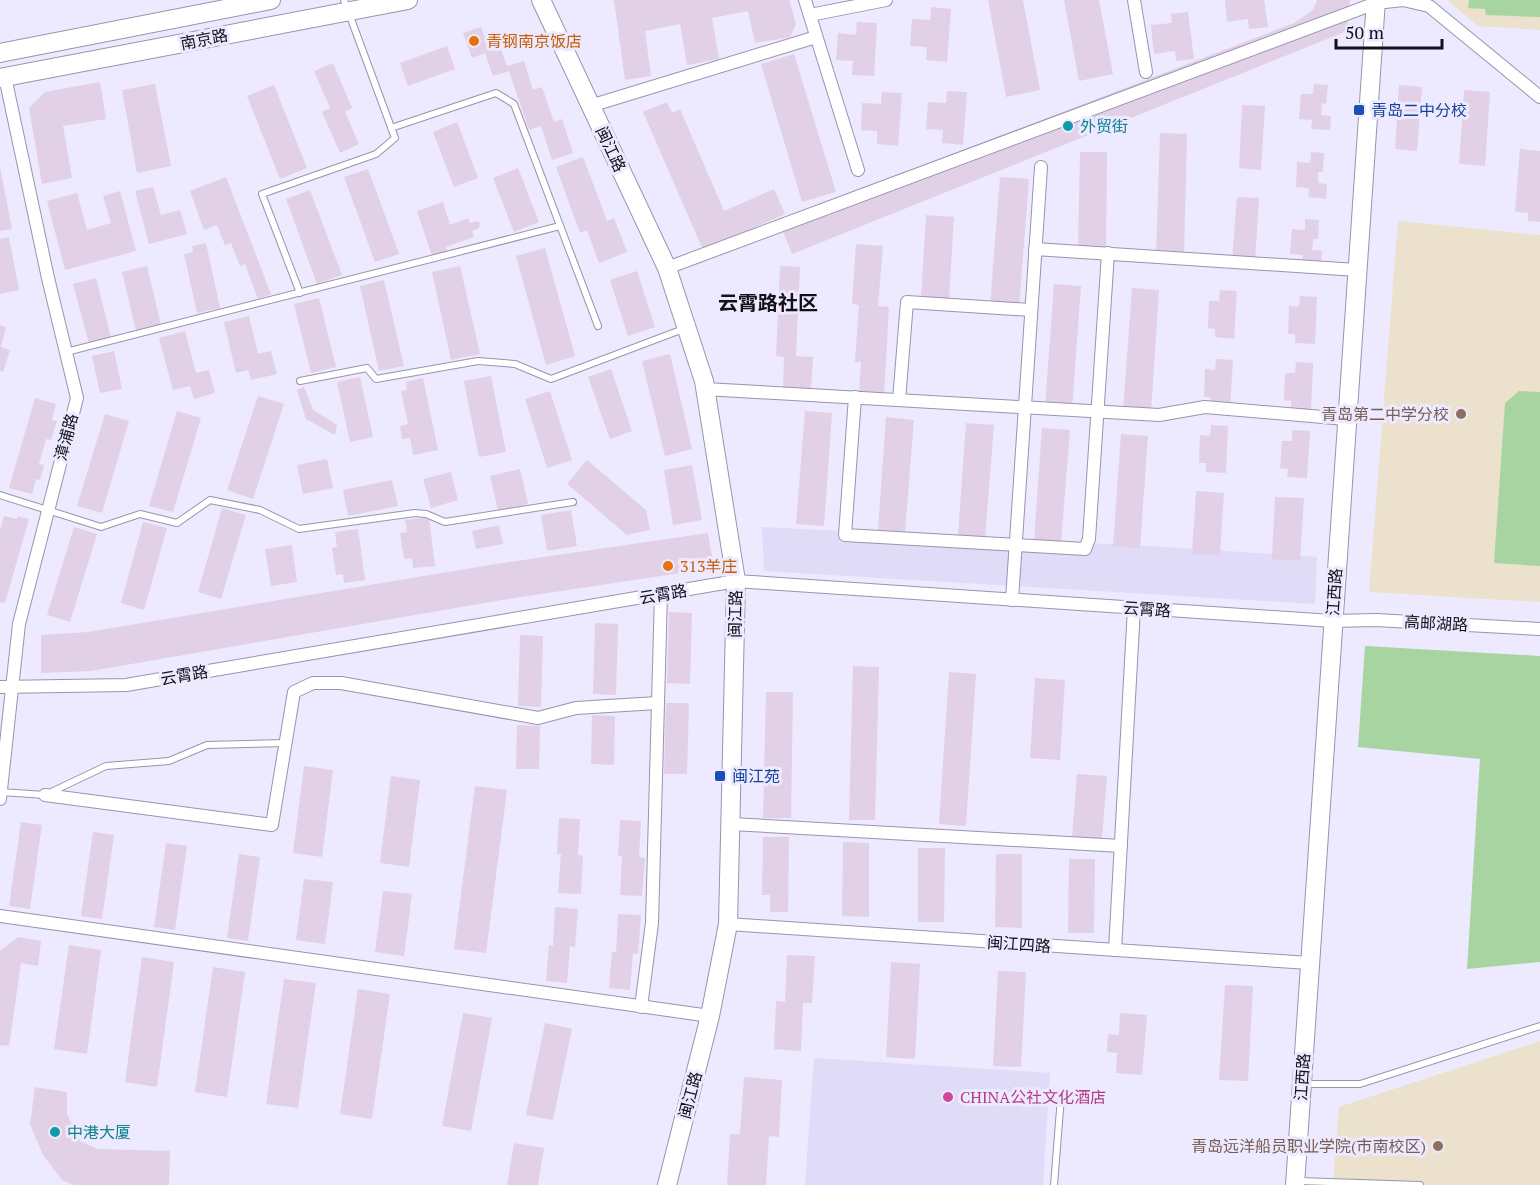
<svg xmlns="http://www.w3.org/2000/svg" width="1540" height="1185" viewBox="0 0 1540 1185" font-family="'PT Serif','Noto Sans SC',serif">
<rect width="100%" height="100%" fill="#ede9ff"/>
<g fill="#e0dbf6">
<path d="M762,527L1165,547L1317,557L1315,604L764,571Z"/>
<path d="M814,1058L1050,1073L1043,1185H805Z"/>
</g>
<g fill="#ece1cc">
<path d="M1447,0H1540V30L1478,26Z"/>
<path d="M1398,221L1540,235V602L1369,592Z"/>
<path d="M1540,1041V1185H1333L1339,1107Z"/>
</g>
<g fill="#a8d4a1">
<path d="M1469,0H1540V17L1486,15L1485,9L1468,8Z"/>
<path d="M1519,391L1540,392V566L1494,563L1505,403Z"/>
<path d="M1365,646L1540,656V962L1467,969L1480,759L1358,747Z"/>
</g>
<g fill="#e2d0e7">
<path d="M614,0H789L796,24L790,37L755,43L748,11L712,18L719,59L687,65L680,24L645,31L651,76L625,80Z"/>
<path d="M988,0H1023L1040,90L1006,97Z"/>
<path d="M1064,0H1099L1113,74L1079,81Z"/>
<path d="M1225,0H1264L1268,27L1249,29L1248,19L1227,22Z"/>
<path d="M1317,0H1350L1347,31L792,254L779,221L1294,23L1313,10Z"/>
<path d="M931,7L951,9L947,62L926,60L927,47L910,46L912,19L930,20Z"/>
<path d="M1188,12L1194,59L1176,61L1175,51L1154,54L1151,25L1172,23L1171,14Z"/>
<path d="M857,22L877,23L874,76L852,75L853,61L836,60L838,33L856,35Z"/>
<path d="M481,27L485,38L506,30L512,46L501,50L507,66L524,61L533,90L542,87L554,122L562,119L573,153L552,160L541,126L529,130L509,71L493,76L485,53L472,58L463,33Z"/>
<path d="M447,46L455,69L408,86L400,63Z"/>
<path d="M794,54L836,192L802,202L761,64Z"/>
<path d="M333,63L352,108L345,112L359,144L340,153L322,112L330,108L314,71Z"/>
<path d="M100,82L106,119L63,126L72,178L42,184L29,108L45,92Z"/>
<path d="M155,84L171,166L137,173L122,90Z"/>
<path d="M1314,84L1328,85L1326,104L1322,103L1321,115L1331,116L1330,130L1311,129L1312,120L1299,119L1301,94H1313Z"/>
<path d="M274,85L307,168L280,179L247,96Z"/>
<path d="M1399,85L1422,87L1417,151L1395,149Z"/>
<path d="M1464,90L1490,92L1485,166L1459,164Z"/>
<path d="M947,91L967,92L963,145L942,143L943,130L926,129L928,102L946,103Z"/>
<path d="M882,92L902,93L898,146L877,144V131L861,130L862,103L881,104Z"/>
<path d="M667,102L672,113L680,109L724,211L774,189L785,214L703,250L643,112Z"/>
<path d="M1242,105L1265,106L1261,170L1239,168Z"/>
<path d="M457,122L478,178L454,187L433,132Z"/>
<path d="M1160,133L1187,134L1184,256L1156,255Z"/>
<path d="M1520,149L1540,151V222L1528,221V213L1515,212Z"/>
<path d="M1080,152H1107L1106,250H1078Z"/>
<path d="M1311,152L1324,153L1323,172H1318V183L1327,184L1326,199L1308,197L1309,188L1296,187L1297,162L1310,163Z"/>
<path d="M583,157L607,221L614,218L627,252L599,263L587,230L580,233L556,167Z"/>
<path d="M0,167L12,229L0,231Z"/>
<path d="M518,168L539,222L514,232L493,178Z"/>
<path d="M368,169L399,254L375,262L344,177Z"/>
<path d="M226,177L271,294L258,299L245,264L240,266L231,243L225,245L217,225L204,230L190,191Z"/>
<path d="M1000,177L1029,179L1019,308L990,306Z"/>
<path d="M153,187L161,215L180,210L187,234L149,244L135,191Z"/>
<path d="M310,190L342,275L317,284L286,199Z"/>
<path d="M120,191L136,251L65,270L47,201L77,193L87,230L111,223L103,196Z"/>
<path d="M1237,197L1259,198L1255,262L1232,260Z"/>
<path d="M443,202L450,225L468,218L470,223L476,221L480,223L479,228L472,231L474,237L446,247L447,251L432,256L417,211Z"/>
<path d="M926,215L954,217L949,301L921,299Z"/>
<path d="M1305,219L1319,220L1318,239H1313L1312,250L1322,251L1321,265L1302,264L1303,255L1290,254L1292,229L1305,230Z"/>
<path d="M9,237L19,290L0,294V239Z"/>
<path d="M206,243L220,308L197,313L184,254L193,252L192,246Z"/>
<path d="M856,244L883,246L878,306L889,307L884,394L859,392L861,362H855L859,305L852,304Z"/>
<path d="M545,248L575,356L546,365L516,256Z"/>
<path d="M147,266L161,325L136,331L122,272Z"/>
<path d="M460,266L480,354L451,360L432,272Z"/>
<path d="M780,266L800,267L796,356L813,357L811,389L783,388L784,357L776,356Z"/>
<path d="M637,271L655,327L628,336L610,280Z"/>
<path d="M96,278L111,338L89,344L73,284Z"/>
<path d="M384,280L404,366L379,371L360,286Z"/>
<path d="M1054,284L1081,286L1072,409L1045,407Z"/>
<path d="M1132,288L1159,290L1151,413L1123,411Z"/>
<path d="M1220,290L1237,291L1234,339L1215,337V329L1208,328L1209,301H1219Z"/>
<path d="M1300,296L1317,297L1315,344L1295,343V334H1288L1289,306L1299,307Z"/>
<path d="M319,298L336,367L311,373L294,304Z"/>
<path d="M249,316L258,354L271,351L277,374L251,380L248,370L236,373L224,322Z"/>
<path d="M0,325L6,327L1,347L10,350L3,372L0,371Z"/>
<path d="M185,331L196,373L209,370L215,393L194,399L190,386L173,390L159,338Z"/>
<path d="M114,351L122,389L100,393L92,356Z"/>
<path d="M670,354L692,449L665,456L642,361Z"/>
<path d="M1216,359L1233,360L1230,407L1210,406L1211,397H1204L1205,369L1215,370Z"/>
<path d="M1296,362L1313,363L1311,411L1291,410V401L1284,400L1285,373H1295Z"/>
<path d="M611,369L632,431L610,439L588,377Z"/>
<path d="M491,376L506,452L479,457L464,381Z"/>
<path d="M360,377L373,437L350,442L337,382Z"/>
<path d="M423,378L438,450L413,455L410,438L402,439L400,426L408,424L401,391L407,390L406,382Z"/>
<path d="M304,387L313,410L337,425L335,435L306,419L297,390Z"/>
<path d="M550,391L572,460L547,468L525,399Z"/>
<path d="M258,396L284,404L253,499L227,490Z"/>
<path d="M35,398L56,404L52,420L57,421L51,440L46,439L39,464L44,465L40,480L36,479L32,494L9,488Z"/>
<path d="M177,411L201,418L173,512L149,506Z"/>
<path d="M805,411L832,413L824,526L796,524Z"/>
<path d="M105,414L129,421L102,513L77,506Z"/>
<path d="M886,417L914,420L905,532L878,530Z"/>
<path d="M966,423L994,425L985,538L958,536Z"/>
<path d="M1211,425L1228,426L1226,473L1206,472V463H1199L1200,435L1210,436Z"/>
<path d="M1042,428L1070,430L1061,543L1034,541Z"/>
<path d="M1292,430L1310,431L1307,478L1287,477L1288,469L1280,468L1282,441H1292Z"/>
<path d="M1121,434L1148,436L1140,548L1113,546Z"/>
<path d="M327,459L333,488L303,494L297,465Z"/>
<path d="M587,460L646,510L650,530L627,535L567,484Z"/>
<path d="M692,465L702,520L673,525L664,470Z"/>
<path d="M520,469L528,504L498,511L490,476Z"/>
<path d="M451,472L458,500L431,508L423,479Z"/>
<path d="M392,480L398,506L348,516L343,490Z"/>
<path d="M1196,491L1224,493L1220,555L1192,554Z"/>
<path d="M1275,497L1304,498L1300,561L1272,559Z"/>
<path d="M222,508L246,515L221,599L198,592Z"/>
<path d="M571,510L577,546L547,551L541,515Z"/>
<path d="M4,516L17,519L18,516L29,519L5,603L0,602V531Z"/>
<path d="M429,517L435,566L413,568L412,558L404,559L400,533L407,532L405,520Z"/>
<path d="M143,522L167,528L144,610L121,603Z"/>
<path d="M499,525L503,544L476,549L472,531Z"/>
<path d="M74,527L97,534L70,622L47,615Z"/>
<path d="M358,529L365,580L344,583L343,574L336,575L332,548L337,547L335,532Z"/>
<path d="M708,533L714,568L502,600L91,671L41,673V635L88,632L496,564Z"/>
<path d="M292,545L297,582L271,586L265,549Z"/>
<path d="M669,612L692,613L690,684L667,683Z"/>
<path d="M595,623L618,624L616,695L593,694Z"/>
<path d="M520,635L543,636L541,707L518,706Z"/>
<path d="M853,666L879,667L875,820H849Z"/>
<path d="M949,672L976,674L966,826L939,824Z"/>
<path d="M1035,678L1065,680L1060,760L1030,758Z"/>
<path d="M766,692H793L791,818H763Z"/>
<path d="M666,703H689L687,774H664Z"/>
<path d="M592,715L615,716L614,765L591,764Z"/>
<path d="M517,725L540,726L539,769H516Z"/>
<path d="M304,766L333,770L322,857L293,853Z"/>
<path d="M1077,774L1107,776L1102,839L1072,837Z"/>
<path d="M391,776L420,780L409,867L380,863Z"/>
<path d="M475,786L507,790L486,953L454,949Z"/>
<path d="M559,818L580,819L578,855L583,856L581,894L558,893L561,854H557Z"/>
<path d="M620,820L641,821L639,857L645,858L642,896L620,895L622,856H618Z"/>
<path d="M21,822L42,825L30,909L9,906Z"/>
<path d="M93,832L114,835L102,919L81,916Z"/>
<path d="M763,837H789L788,912H770V895H762Z"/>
<path d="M843,842L869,843V917L842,916Z"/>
<path d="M166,843L187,846L175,930L154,927Z"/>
<path d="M918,848H945L944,922H918Z"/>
<path d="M239,854L260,857L248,941L227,938Z"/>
<path d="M996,854H1022V928L995,927Z"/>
<path d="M1069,859H1095L1094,933H1068Z"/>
<path d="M304,879L333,882L325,944L296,940Z"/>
<path d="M383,891L412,894L404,956L375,952Z"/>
<path d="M555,907L578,909L575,947L570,946L567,983L546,981L549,945L553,946Z"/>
<path d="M618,914L641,915L638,954L633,953L630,990L609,988L612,952H616Z"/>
<path d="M18,937L41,941L38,966L21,963L9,1046L0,1045V951Z"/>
<path d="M69,945L101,950L87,1054L54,1049Z"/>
<path d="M787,955L815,956L812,1003H803L801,1051L774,1049L776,1001L785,1002Z"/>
<path d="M142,957L174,962L157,1087L125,1082Z"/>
<path d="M891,962L920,964L915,1059L886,1057Z"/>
<path d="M213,967L245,972L227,1097L195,1092Z"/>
<path d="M998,971L1026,972L1021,1067L993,1066Z"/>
<path d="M284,979L316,983L298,1108L266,1104Z"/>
<path d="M1225,985L1253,986L1248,1081L1219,1080Z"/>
<path d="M358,989L390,994L372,1119L340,1114Z"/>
<path d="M463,1013L492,1018L471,1131L442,1126Z"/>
<path d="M1120,1013L1147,1015L1142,1075L1116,1073L1117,1053L1107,1052L1108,1034L1119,1035Z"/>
<path d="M545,1023L572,1029L553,1120L526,1115Z"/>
<path d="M744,1077L782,1080L779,1137L769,1136L766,1185H727L730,1134H740Z"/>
<path d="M35,1087L67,1092V1114L80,1141L98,1149L170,1151L169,1185H73L62,1180L43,1155L30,1124Z"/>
<path d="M514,1143L544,1148L538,1185H507Z"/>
</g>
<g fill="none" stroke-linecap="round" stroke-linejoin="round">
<g stroke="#9894ad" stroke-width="8">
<g id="lane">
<path d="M391,128L496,93L514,104L598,326"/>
<path d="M300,293L262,194L376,154L395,138L344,0"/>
<path d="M66,352L560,226"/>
<path d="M300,381L367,368L376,379L478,361L515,364L551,379L686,328"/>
<path d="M0,495L101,527L140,514L177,523L210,500L260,510L299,529L415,513L426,514L445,522L573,502"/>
<path d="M1,792L45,795L106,766L169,761L207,745L285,743"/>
<path d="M1305,1084H1360L1540,1026"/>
<path d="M1299,1181L1420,1185"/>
<path d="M1054,1185L1061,1097"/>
</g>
</g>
<g stroke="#9894ad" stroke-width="14">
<g id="street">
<path d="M805,0L858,170"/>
<path d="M1134,0L1146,72"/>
<path d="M810,15L886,0"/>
<path d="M590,106L816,37"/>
<path d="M1035,249L1357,270"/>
<path d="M667,268L1376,3L1403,0L1429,6L1540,97"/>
<path d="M705,389L1159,415L1205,407L1346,419"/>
<path d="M855,397L845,535L1085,549L1089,539L1108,253"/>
<path d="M899,400L907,302L1031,310"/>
<path d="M1012,600L1041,167"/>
<path d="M0,687L126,685L736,581L1332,621L1376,620L1540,629"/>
<path d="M45,795L272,825L294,692L313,683H341L538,718L576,708L657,703"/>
<path d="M0,799L19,624L77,398L48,278L5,77"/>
<path d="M731,824L1121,846"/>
<path d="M0,916L710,1016"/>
<path d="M728,924L1309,963"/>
<path d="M1115,950L1134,608"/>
<path d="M641,1007L652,923L661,594"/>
</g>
</g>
<g stroke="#9894ad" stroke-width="20">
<g id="secondary">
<path d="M541,0L667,268L704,381L736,581L728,924L710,1016L667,1185"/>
<path d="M0,53L271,0"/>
<path d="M0,78L408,0"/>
<path d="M1295,1185L1376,0"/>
</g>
</g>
<use href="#lane" stroke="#fff" stroke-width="6"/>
<use href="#street" stroke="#fff" stroke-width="12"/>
<use href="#secondary" stroke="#fff" stroke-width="18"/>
</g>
<g fill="#e8710a" stroke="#ede9ff" stroke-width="2">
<circle cx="474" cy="41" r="6"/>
<circle cx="668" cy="566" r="6"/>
</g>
<g fill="#1a4fb4" stroke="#ede9ff" stroke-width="2">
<rect x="1353" y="104" width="12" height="12" rx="3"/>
<rect x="714" y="770" width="12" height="12" rx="3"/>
</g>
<g fill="#0f9aa8" stroke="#ede9ff" stroke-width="2">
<circle cx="1068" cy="126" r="6"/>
<circle cx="55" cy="1132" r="6"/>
</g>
<g fill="#8d6e63" stroke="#ede9ff" stroke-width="2">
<circle cx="1461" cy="414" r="6"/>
<circle cx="1438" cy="1146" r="6"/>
</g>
<circle fill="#d1479c" stroke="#ede9ff" stroke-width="2" cx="948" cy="1097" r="6"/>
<g text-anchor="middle" stroke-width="6" stroke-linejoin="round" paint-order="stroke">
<g font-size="16" fill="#121019" stroke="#ede9ff">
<text transform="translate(204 39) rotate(-11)" y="6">南京路</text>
<text transform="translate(611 149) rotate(65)" y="6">闽江路</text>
<text transform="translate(66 437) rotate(-75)" y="6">漳浦路</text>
<text transform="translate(1334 592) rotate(-86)" y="6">江西路</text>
<text transform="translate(663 594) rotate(-10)" y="6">云霄路</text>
<text transform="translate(1147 609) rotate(4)" y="6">云霄路</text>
<text transform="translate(735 614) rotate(-89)" y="6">闽江路</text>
<text transform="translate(1436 623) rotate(3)" y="6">高邮湖路</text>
<text transform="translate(184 675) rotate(-10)" y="6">云霄路</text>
<text transform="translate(1019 944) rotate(4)" y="6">闽江四路</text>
<text transform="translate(1302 1077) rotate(-86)" y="6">江西路</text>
<text transform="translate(690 1095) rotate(-75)" y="6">闽江路</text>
</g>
<g font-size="16" fill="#c56008" stroke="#ede9ff" text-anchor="start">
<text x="486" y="47">青钢南京饭店</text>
<text x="680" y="572">313羊庄</text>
</g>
<g font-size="16" fill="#164399" stroke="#ede9ff" text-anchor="start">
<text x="1371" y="116">青岛二中分校</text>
<text x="732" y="782">闽江苑</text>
</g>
<g font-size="16" fill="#0d838f" stroke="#ede9ff" text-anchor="start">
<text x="1080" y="132">外贸街</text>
<text x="67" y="1138">中港大厦</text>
</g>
<g font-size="16" fill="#785e54" stroke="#ede9ff" text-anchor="end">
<text x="1449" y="420">青岛第二中学分校</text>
<text x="1426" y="1152">青岛远洋船员职业学院(市南校区)</text>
</g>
<g font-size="16" fill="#b23c85" stroke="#ede9ff" text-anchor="start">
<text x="960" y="1103">CHINA公社文化酒店</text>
</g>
<g font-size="20" font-weight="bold" fill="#121019" stroke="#ede9ff">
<text x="768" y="310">云霄路社区</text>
</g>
</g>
<path d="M1336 39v9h106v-9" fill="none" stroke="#121019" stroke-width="3"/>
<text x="1345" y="39" font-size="18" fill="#121019" stroke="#ede9ff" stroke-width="4.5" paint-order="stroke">50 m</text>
</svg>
